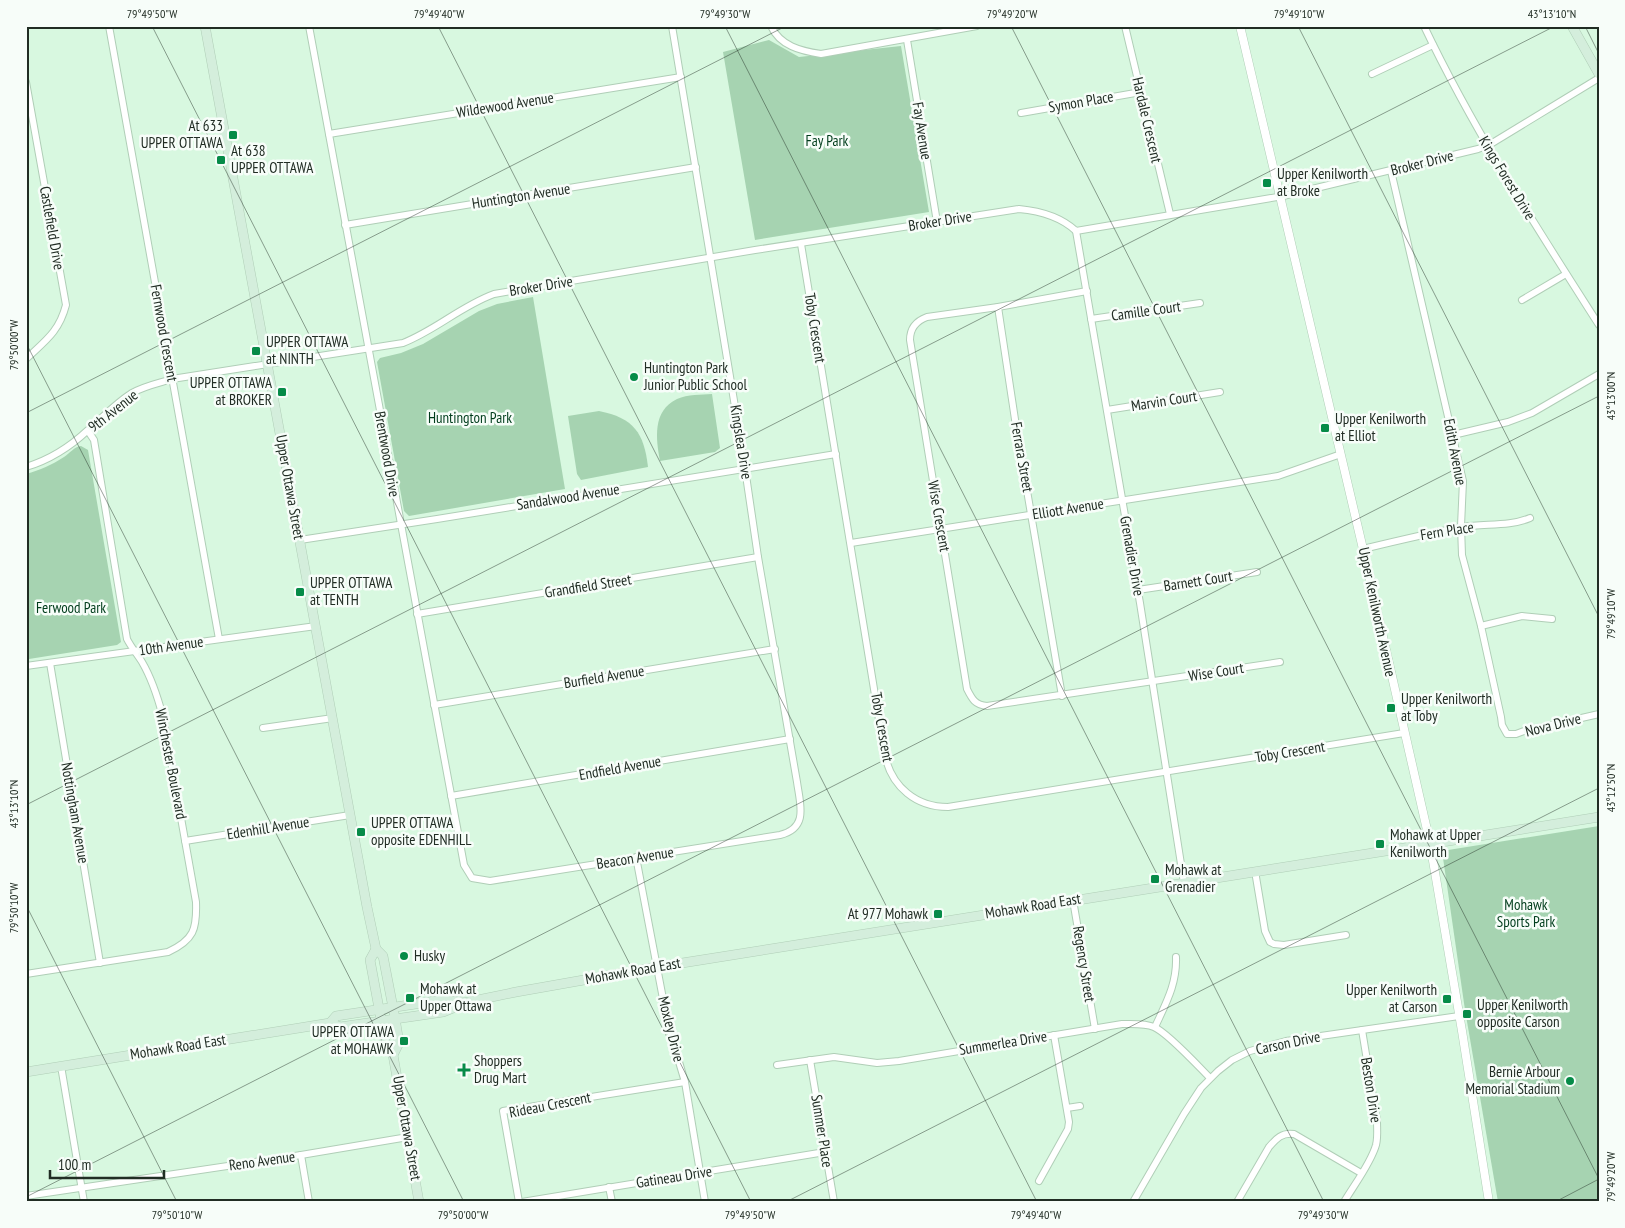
<svg xmlns="http://www.w3.org/2000/svg" width="1625" height="1228" viewBox="0 0 1625 1228" font-family="'PT Sans Narrow',sans-serif">
<rect width="100%" height="100%" fill="#d8f8e0"/>
<g fill="#a6d3b1">
<path d="M769,40L799,57L901,46L929,212L755,240L723,52Z"/>
<path d="M533,297L565,489L409,516L404,511L377,362L380,358L401,353L423,344L479,311L497,304Z"/>
<path d="M712,394L720,448L715,452L660,461C656,439 652,411 677,399C688,394 701,395 712,394Z"/>
<path d="M599,411C634,418 644,433 648,467L581,480L577,474L568,416Z"/>
<path d="M81,446L88,450L121,642L117,645L29,659L26,643V474C40,470 52,465 64,457C70,453 74,447 81,446Z"/>
<path d="M1599,826V1202H1498L1465,1010L1442,851Z"/>
</g>
<g fill="none" stroke-linecap="round" stroke-linejoin="round">
<g stroke="#b0ceb7" stroke-width="8">
<g id="minor">
<path d="M109,26L219,639"/>
<path d="M309,26L464,865L472,878L490,881L780,835C809,828 800,804 797,782L758,557L743,455L672,26"/>
<path d="M771,26C780,46 801,51 821,54L977,26"/>
<path d="M1125,26L1170,214"/>
<path d="M1424,26C1474,131 1537,228 1599,325"/>
<path d="M907,40L937,222"/>
<path d="M1372,74L1433,45"/>
<path d="M26,82L66,305C59,332 45,341 26,359"/>
<path d="M1021,113L1141,92"/>
<path d="M329,134L681,77"/>
<path d="M1391,171L1463,481L1461,526L1462,555L1481,626L1501,717L1502,725L1507,734H1516L1524,731L1599,714"/>
<path d="M345,225L696,167"/>
<path d="M1076,231L1140,603L1184,883"/>
<path d="M801,244L885,756C892,787 916,807 948,807L1404,733"/>
<path d="M1087,291L998,307L927,317C916,321 910,328 910,340L967,689C972,699 975,705 987,706L1280,662"/>
<path d="M1522,300L1566,274"/>
<path d="M998,307L1016,426L1062,696"/>
<path d="M1091,319L1200,303"/>
<path d="M1107,410L1220,392"/>
<path d="M1453,435L1508,422L1532,413L1599,374"/>
<path d="M26,467C49,460 71,446 88,430C102,418 116,403 132,393C144,386 159,383 172,379L403,343C436,330 461,306 494,294L755,250L1019,209C1040,211 1060,216 1076,231L1283,196L1478,149L1489,145L1599,78"/>
<path d="M300,540L437,519L836,454"/>
<path d="M851,543L1278,476L1341,454"/>
<path d="M1363,549C1396,541 1429,533 1462,527C1485,523 1508,527 1530,518"/>
<path d="M1138,590L1257,572"/>
<path d="M417,614L758,557"/>
<path d="M1481,626L1522,616L1552,619"/>
<path d="M50,663L100,963"/>
<path d="M26,666L316,626"/>
<path d="M434,705L775,649"/>
<path d="M263,728L333,718"/>
<path d="M451,796L790,739"/>
<path d="M185,841L350,815"/>
<path d="M636,857L668,1025L685,1082L705,1202"/>
<path d="M1255,871L1265,931L1270,942L1274,944L1284,945L1346,935"/>
<path d="M1073,900L1095,1029"/>
<path d="M26,974L168,952C194,940 197,929 196,902L163,717C158,698 152,679 142,662C137,654 131,647 127,639L94,440L88,431"/>
<path d="M1155,1027C1166,1003 1177,984 1176,957"/>
<path d="M810,1060L834,1202"/>
<path d="M777,1065L834,1057L877,1063L899,1061L1122,1024C1132,1024 1145,1023 1154,1027C1168,1033 1198,1066 1210,1078"/>
<path d="M61,1066L84,1202"/>
<path d="M1067,1108L1080,1106"/>
<path d="M301,1155L309,1202"/>
<path d="M1039,1181L1068,1129L1069,1122L1054,1035"/>
<path d="M609,1187L612,1202"/>
<path d="M26,1196L301,1155L408,1137"/>
<path d="M519,1202L503,1111L685,1082"/>
<path d="M522,1202L825,1152"/>
<path d="M1133,1202L1184,1114L1201,1088L1218,1071L1232,1060L1250,1051L1286,1041L1459,1016"/>
<path d="M1237,1202L1269,1147C1276,1139 1282,1132 1294,1134L1361,1173"/>
<path d="M1344,1202C1354,1185 1371,1163 1376,1145C1378,1137 1377,1129 1377,1121L1362,1030"/>
</g>
</g>
<g stroke="#b0ceb7" stroke-width="9">
<path id="tertiary" d="M1240,26L1363,549L1430,843L1462,1031L1489,1202"/>
</g>
<g stroke="#b0ceb7" stroke-width="10">
<g id="secondary">
<path d="M205,26L367,907L376,949L383,956L395,1018L399,1043L393,1055"/>
<path d="M1572,26L1599,74"/>
<path d="M376,949L370,960L386,1046L393,1055L419,1202"/>
<path d="M330,1023L336,1016L442,1000L465,1002"/>
<path d="M26,1072L330,1023L340,1027L443,1012L468,1002L516,992L657,967L1599,817"/>
</g>
</g>
<use href="#minor" stroke="#fff" stroke-width="6"/>
<use href="#tertiary" stroke="#fff" stroke-width="8"/>
<use href="#secondary" stroke="#d4eedc" stroke-width="9"/>
</g>
<path fill="none" stroke="#212d24" stroke-width="1" stroke-opacity="0.45" d="M152,26L751,1202M438,26L1037,1202M725,26L1324,1202M1011,26L1599,1179M1298,26L1599,617M1585,26L1599,54M26,343L464,1202M26,413L786,26M26,805L1555,26M26,905L177,1202M26,1197L1599,396M786,1202L1599,788M1555,1202L1599,1179"/>
<g fill="#068b48" stroke="#f7fdf9" stroke-width="2">
<rect x="228" y="130" width="10" height="10" rx="2.5"/>
<rect x="216" y="155" width="10" height="10" rx="2.5"/>
<rect x="1262" y="178" width="10" height="10" rx="2.5"/>
<rect x="251" y="346" width="10" height="10" rx="2.5"/>
<circle cx="634" cy="377" r="5"/>
<rect x="277" y="387" width="10" height="10" rx="2.5"/>
<rect x="1320" y="423" width="10" height="10" rx="2.5"/>
<rect x="295" y="587" width="10" height="10" rx="2.5"/>
<rect x="1386" y="703" width="10" height="10" rx="2.5"/>
<rect x="356" y="827" width="10" height="10" rx="2.5"/>
<rect x="1375" y="839" width="10" height="10" rx="2.5"/>
<rect x="1150" y="874" width="10" height="10" rx="2.5"/>
<rect x="933" y="909" width="10" height="10" rx="2.5"/>
<circle cx="404" cy="956" r="5"/>
<rect x="405" y="993" width="10" height="10" rx="2.5"/>
<rect x="1442" y="994" width="10" height="10" rx="2.5"/>
<rect x="1462" y="1009" width="10" height="10" rx="2.5"/>
<rect x="399" y="1036" width="10" height="10" rx="2.5"/>
<path d="M461.5 1062.5h5v5h5v5h-5v5h-5v-5h-5v-5h5z"/>
<circle cx="1570" cy="1081" r="5"/>
</g>
<g text-anchor="middle" stroke-width="5" stroke-linejoin="round" paint-order="stroke">
<g font-size="15" fill="#212d24" stroke="#f7fdf9">
<text transform="translate(1081 102) rotate(-10)" y="5">Symon Place</text>
<text transform="translate(505 105) rotate(-9)" y="5">Wildewood Avenue</text>
<text transform="translate(1147 120) rotate(77)" y="5">Hardale Crescent</text>
<text transform="translate(922 131) rotate(81)" y="5">Fay Avenue</text>
<text transform="translate(1422 163) rotate(-14)" y="5">Broker Drive</text>
<text transform="translate(1507 178) rotate(59)" y="5">Kings Forest Drive</text>
<text transform="translate(521 196) rotate(-9)" y="5">Huntington Avenue</text>
<text transform="translate(940 221) rotate(-9)" y="5">Broker Drive</text>
<text transform="translate(52 228) rotate(80)" y="5">Castlefield Drive</text>
<text transform="translate(541 286) rotate(-9)" y="5">Broker Drive</text>
<text transform="translate(1146 311) rotate(-8)" y="5">Camille Court</text>
<text transform="translate(815 328) rotate(81)" y="5">Toby Crescent</text>
<text transform="translate(164 333) rotate(80)" y="5">Fernwood Crescent</text>
<text transform="translate(1164 401) rotate(-9)" y="5">Marvin Court</text>
<text transform="translate(113 411) rotate(-38)" y="5">9th Avenue</text>
<text transform="translate(741 442) rotate(81)" y="5">Kingslea Drive</text>
<text transform="translate(1455 452) rotate(79)" y="5">Edith Avenue</text>
<text transform="translate(387 454) rotate(80)" y="5">Brentwood Drive</text>
<text transform="translate(1022 457) rotate(80)" y="5">Ferrara Street</text>
<text transform="translate(290 487) rotate(80)" y="5">Upper Ottawa Street</text>
<text transform="translate(568 497) rotate(-9)" y="5">Sandalwood Avenue</text>
<text transform="translate(1068 509) rotate(-9)" y="5">Elliott Avenue</text>
<text transform="translate(939 516) rotate(80)" y="5">Wise Crescent</text>
<text transform="translate(1447 531) rotate(-9)" y="5">Fern Place</text>
<text transform="translate(1132 556) rotate(80)" y="5">Grenadier Drive</text>
<text transform="translate(1198 581) rotate(-9)" y="5">Barnett Court</text>
<text transform="translate(588 586) rotate(-9)" y="5">Grandfield Street</text>
<text transform="translate(1377 612) rotate(78)" y="5">Upper Kenilworth Avenue</text>
<text transform="translate(171 646) rotate(-8)" y="5">10th Avenue</text>
<text transform="translate(1216 672) rotate(-9)" y="5">Wise Court</text>
<text transform="translate(604 677) rotate(-9)" y="5">Burfield Avenue</text>
<text transform="translate(1553 725) rotate(-14)" y="5">Nova Drive</text>
<text transform="translate(882 727) rotate(80)" y="5">Toby Crescent</text>
<text transform="translate(1290 752) rotate(-9)" y="5">Toby Crescent</text>
<text transform="translate(171 764) rotate(79)" y="5">Winchester Boulevard</text>
<text transform="translate(620 768) rotate(-10)" y="5">Endfield Avenue</text>
<text transform="translate(75 813) rotate(80)" y="5">Nottingham Avenue</text>
<text transform="translate(268 828) rotate(-9)" y="5">Edenhill Avenue</text>
<text transform="translate(635 858) rotate(-9)" y="5">Beacon Avenue</text>
<text transform="translate(1033 906) rotate(-9)" y="5">Mohawk Road East</text>
<text transform="translate(1084 964) rotate(81)" y="5">Regency Street</text>
<text transform="translate(633 971) rotate(-10)" y="5">Mohawk Road East</text>
<text transform="translate(671 1029) rotate(76)" y="5">Moxley Drive</text>
<text transform="translate(1003 1043) rotate(-9)" y="5">Summerlea Drive</text>
<text transform="translate(1288 1043) rotate(-12)" y="5">Carson Drive</text>
<text transform="translate(178 1047) rotate(-9)" y="5">Mohawk Road East</text>
<text transform="translate(1371 1090) rotate(81)" y="5">Beston Drive</text>
<text transform="translate(550 1105) rotate(-11)" y="5">Rideau Crescent</text>
<text transform="translate(407 1128) rotate(80)" y="5">Upper Ottawa Street</text>
<text transform="translate(822 1131) rotate(81)" y="5">Summer Place</text>
<text transform="translate(262 1161) rotate(-8)" y="5">Reno Avenue</text>
<text transform="translate(674 1177) rotate(-9)" y="5">Gatineau Drive</text>
</g>
<g font-size="15" fill="#212d24" stroke="#f7fdf9" text-anchor="start">
<text x="223" y="131" text-anchor="end">At 633<tspan x="223" dy="17">UPPER OTTAWA</tspan></text>
<text x="231" y="156">At 638<tspan x="231" dy="17">UPPER OTTAWA</tspan></text>
<text x="1277" y="179">Upper Kenilworth<tspan x="1277" dy="17">at Broke</tspan></text>
<text x="266" y="347">UPPER OTTAWA<tspan x="266" dy="17">at NINTH</tspan></text>
<text x="644" y="373">Huntington Park<tspan x="644" dy="17">Junior Public School</tspan></text>
<text x="272" y="388" text-anchor="end">UPPER OTTAWA<tspan x="272" dy="17">at BROKER</tspan></text>
<text x="1335" y="424">Upper Kenilworth<tspan x="1335" dy="17">at Elliot</tspan></text>
<text x="310" y="588">UPPER OTTAWA<tspan x="310" dy="17">at TENTH</tspan></text>
<text x="1401" y="704">Upper Kenilworth<tspan x="1401" dy="17">at Toby</tspan></text>
<text x="371" y="828">UPPER OTTAWA<tspan x="371" dy="17">opposite EDENHILL</tspan></text>
<text x="1390" y="840">Mohawk at Upper<tspan x="1390" dy="17">Kenilworth</tspan></text>
<text x="1165" y="875">Mohawk at<tspan x="1165" dy="17">Grenadier</tspan></text>
<text x="928" y="919" text-anchor="end">At 977 Mohawk</text>
<text x="414" y="961">Husky</text>
<text x="420" y="994">Mohawk at<tspan x="420" dy="17">Upper Ottawa</tspan></text>
<text x="1437" y="995" text-anchor="end">Upper Kenilworth<tspan x="1437" dy="17">at Carson</tspan></text>
<text x="1477" y="1010">Upper Kenilworth<tspan x="1477" dy="17">opposite Carson</tspan></text>
<text x="394" y="1037" text-anchor="end">UPPER OTTAWA<tspan x="394" dy="17">at MOHAWK</tspan></text>
<text x="474" y="1066">Shoppers<tspan x="474" dy="17">Drug Mart</tspan></text>
<text x="1560" y="1077" text-anchor="end">Bernie Arbour<tspan x="1560" dy="17">Memorial Stadium</tspan></text>
</g>
<g font-size="15" fill="#013d1c" stroke="#f7fdf9">
<text x="827" y="146">Fay Park</text>
<text x="470" y="423">Huntington Park</text>
<text x="71" y="613">Ferwood Park</text>
<text x="1526" y="910">Mohawk<tspan x="1526" dy="17">Sports Park</tspan></text>
</g>
</g>
<rect width="1625" height="1228" fill="none" stroke="#f7fdf9" stroke-width="55"/>
<path d="M50 1170v8h114v-8" fill="none" stroke="#212d24" stroke-width="2.5"/>
<text x="58" y="1170" font-size="15" fill="#212d24" stroke="#f7fdf9" stroke-width="4" paint-order="stroke">100 m</text>
<rect x="28" y="28" width="1570" height="1172" fill="none" stroke="#212d24" stroke-width="2"/>
<g font-size="12" text-anchor="middle" fill="#212d24">
<text x="152" y="18">79°49'50"W</text>
<text x="439" y="18">79°49'40"W</text>
<text x="725" y="18">79°49'30"W</text>
<text x="1012" y="18">79°49'20"W</text>
<text x="1299" y="18">79°49'10"W</text>
<text x="1552" y="18">43°13'10"N</text>
<text transform="translate(14 345) rotate(-90)" y="4">79°50'00"W</text>
<text transform="translate(1611 396) rotate(-90)" y="4">43°13'00"N</text>
<text transform="translate(1611 614) rotate(-90)" y="4">79°49'10"W</text>
<text transform="translate(1611 788) rotate(-90)" y="4">43°12'50"N</text>
<text transform="translate(14 804) rotate(-90)" y="4">43°13'10"N</text>
<text transform="translate(14 908) rotate(-90)" y="4">79°50'10"W</text>
<text transform="translate(1611 1177) rotate(-90)" y="4">79°49'20"W</text>
<text x="177" y="1219">79°50'10"W</text>
<text x="463" y="1219">79°50'00"W</text>
<text x="750" y="1219">79°49'50"W</text>
<text x="1036" y="1219">79°49'40"W</text>
<text x="1323" y="1219">79°49'30"W</text>
</g>
</svg>
